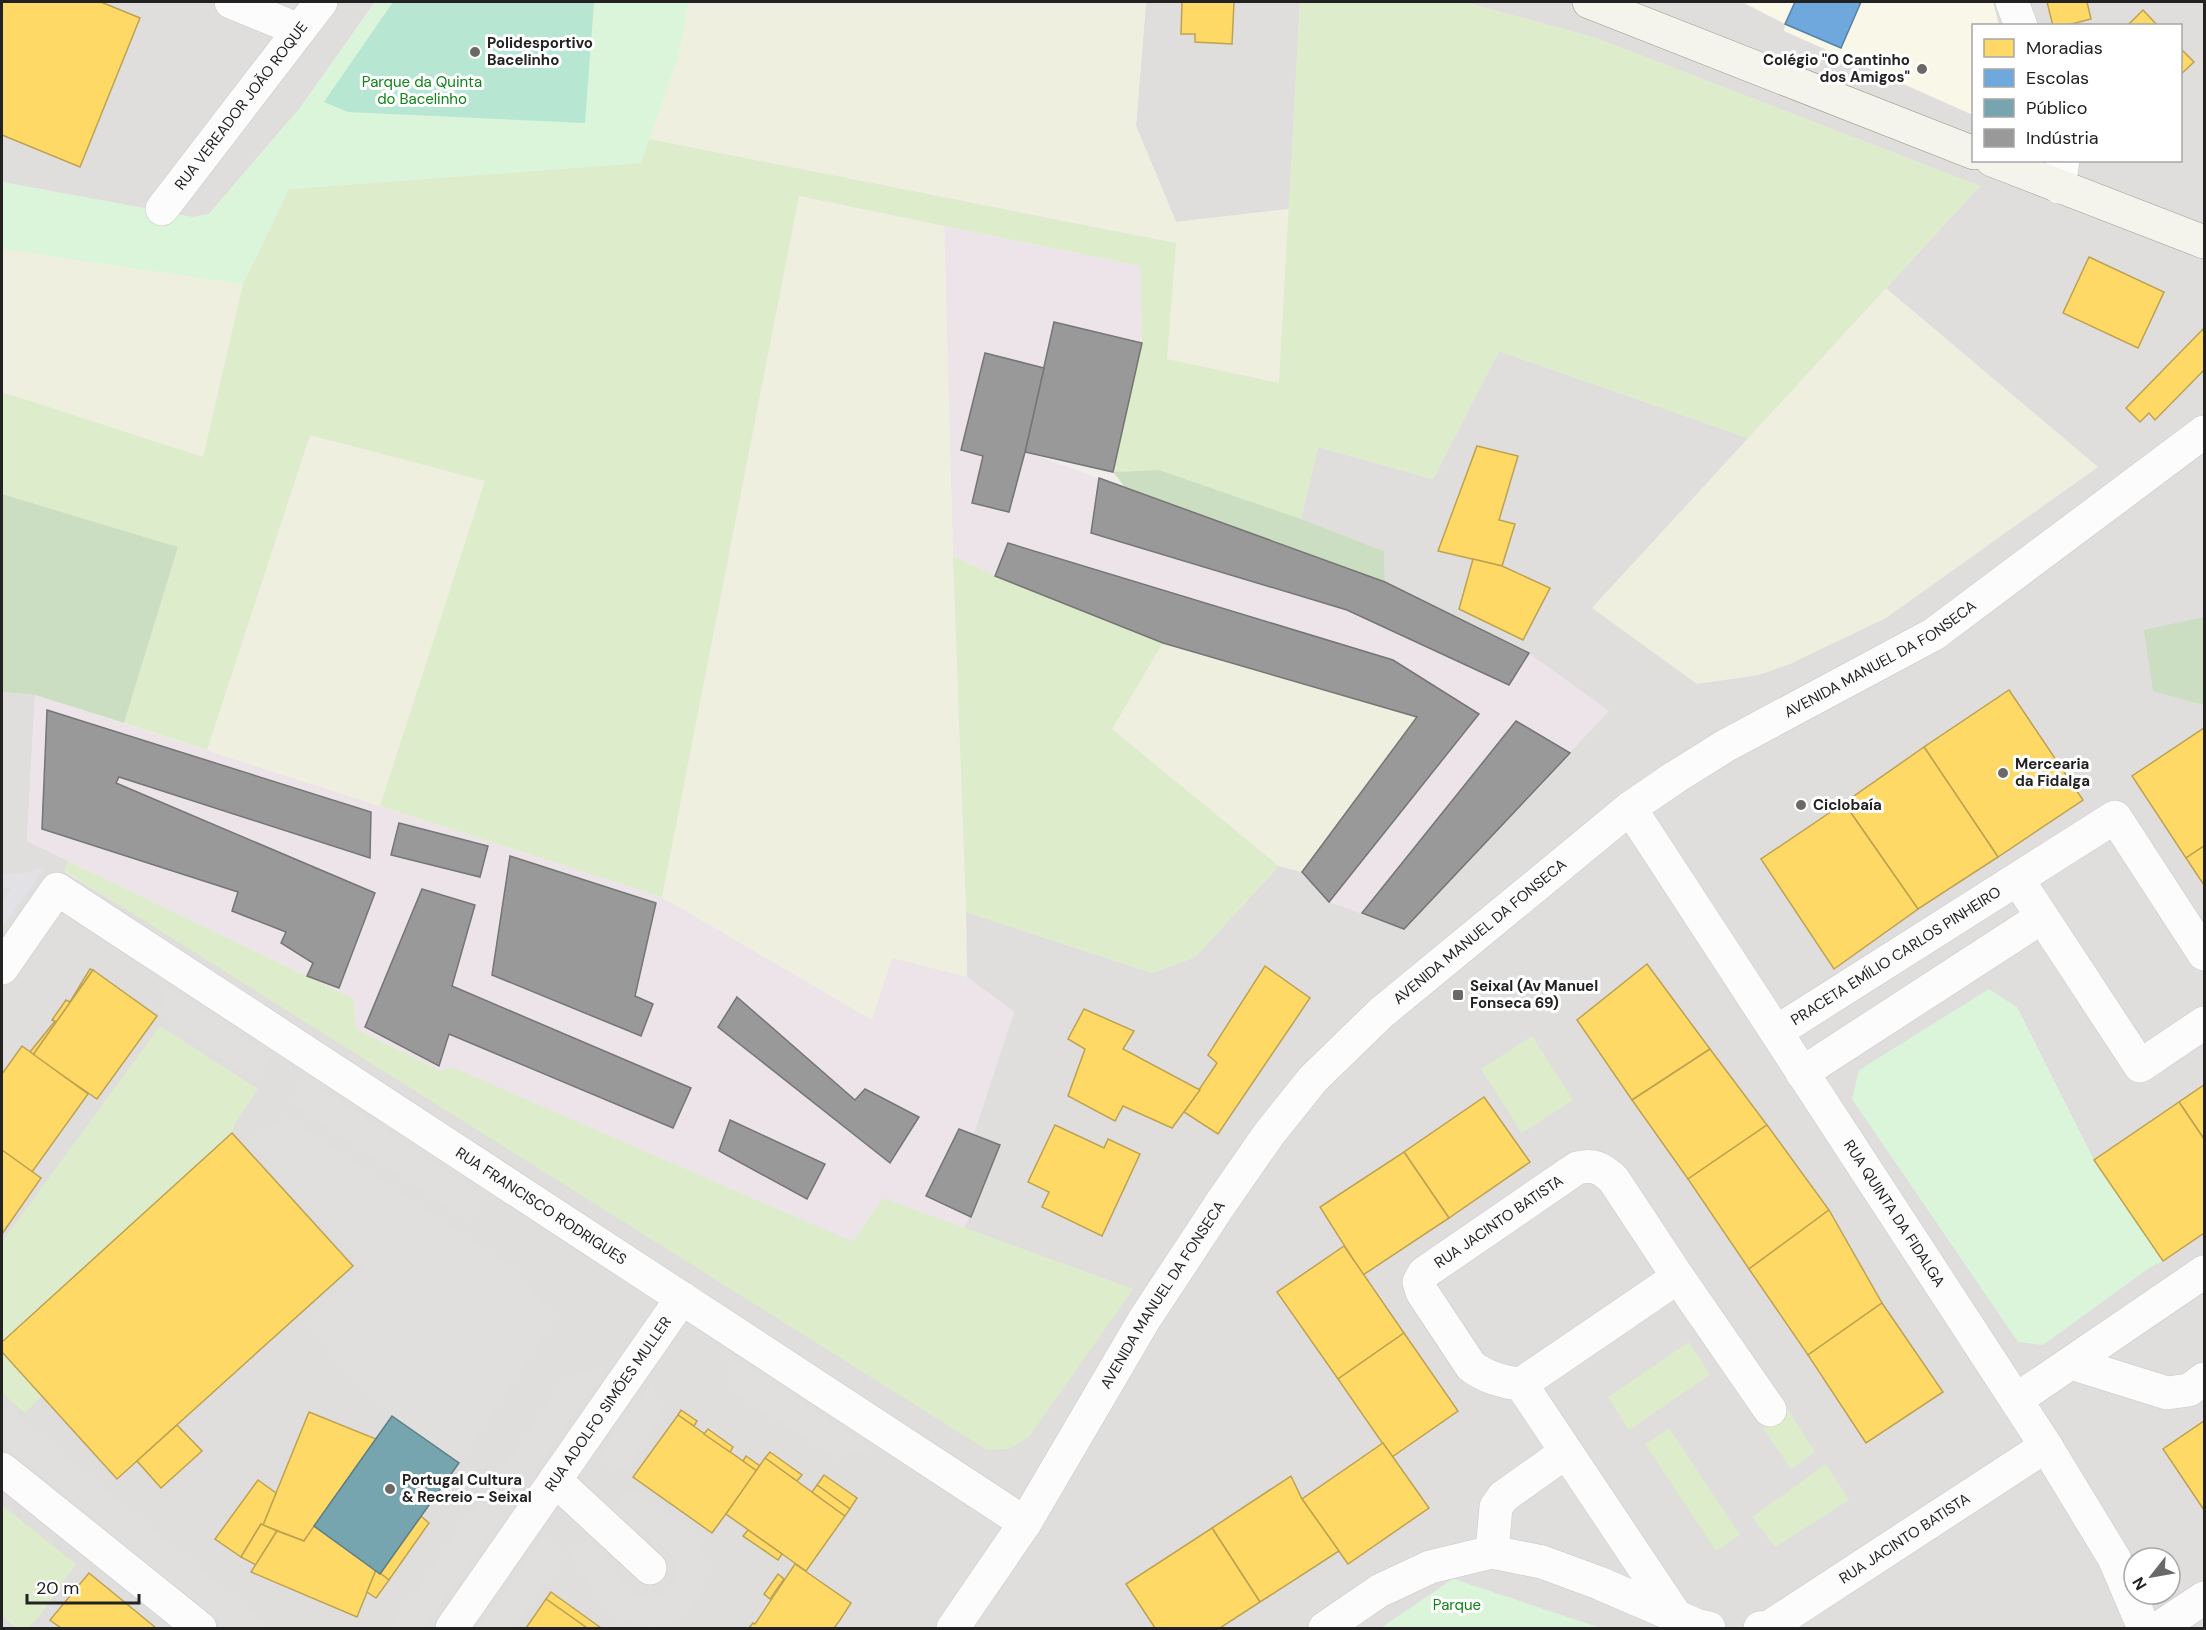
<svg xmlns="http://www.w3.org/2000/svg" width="2206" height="1630" viewBox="0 0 2206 1630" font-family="'DM Sans',sans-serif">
<rect width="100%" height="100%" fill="#f0eeeb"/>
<g fill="#dfdedc" fill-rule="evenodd">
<path d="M2,2H375L300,108L209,214L192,217L2,182Z"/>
<path d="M1146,2H1300L1289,209L1176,222L1136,126Z"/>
<path d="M1464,2H2204V1628H1600L1453,1579L1381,1628H2V692L35,695L27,841L68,861L65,872L563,1174L1132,1289L964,1228L1000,1146L973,1134L1014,1012L967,977L966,912L1152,973L1195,957L1279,866L1302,872L1329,902L1362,913L1529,653L1385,582L1384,551L1301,519L1318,447L1433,479L1499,351L1748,438L1980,186L1596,38ZM1974,26H2180V160H1974ZM2134,1558H2170V1594H2134Z"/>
</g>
<g fill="#ede4e9">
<path d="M944,226L1140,266L1142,343L1113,472L1032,454L1385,582L1529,653L1609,711L1404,929L1329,902L1302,872L1417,717L1163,643L995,576L953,556Z"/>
<path d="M35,695L662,897L871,1019L892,957L967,977L1014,1012L974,1134L1000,1145L964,1228L883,1198L853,1242L453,1068L441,1071L356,1029L354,999L27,841Z"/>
</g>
<path fill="#f8f7e8" d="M1742,2H1993L1999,25L1974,26L1973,115L1784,31L1785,24Z"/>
<g fill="#efefdf">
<path d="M689,2H1146L1136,126L1176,222L1289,209L1280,383L1167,359L1175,242L649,139L678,57Z"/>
<path d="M799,196L944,226L953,556L967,977L892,958L872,1020L662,897Z"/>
<path d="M2,249L243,284L203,457L2,392Z"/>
<path d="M1886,288L2098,467L1886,618L1790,664L1759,675L1697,684L1592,608Z"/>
<path d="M310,435L485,481L380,806L207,750Z"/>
<path d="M1163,643L1417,717L1302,872L1279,866L1112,729Z"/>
</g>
<g fill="#ddeccb">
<path d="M1300,2H1464L1596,38L1980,186L1748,438L1499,351L1433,479L1318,447L1301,519L1159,470L1113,472L1142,343L1140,266L799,196L662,897L380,806L485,481L310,435L207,750L124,723L178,547L2,494V392L203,457L243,284L289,189L640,163L649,139L1176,243L1167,359L1279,383Z"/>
<path d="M953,556L995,576L1163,643L1112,729L1279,866L1195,957L1152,973L966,912Z"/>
<path d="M68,861L354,999L356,1029L441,1071L452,1067L853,1242L883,1198L1133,1289L1029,1437L1009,1449L987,1450L65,871Z"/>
<path d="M160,1026L258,1089L235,1123L232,1133L2,1342V1242Z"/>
<path d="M1532,1036L1573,1100L1522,1133L1481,1069Z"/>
<path d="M1689,1342L1710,1375L1629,1430L1608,1397Z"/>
<path d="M2,1352L42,1396L25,1413L2,1393Z"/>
<path d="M1788,1410L1815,1452L1791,1469L1763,1428Z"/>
<path d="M1669,1428L1740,1535L1716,1551L1645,1444Z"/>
<path d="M1826,1464L1849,1500L1775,1547L1752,1517Z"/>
<path d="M2,1505L76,1564L39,1617L27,1628H16L2,1616Z"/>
</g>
<g fill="#cbdec1">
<path d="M1159,470L1301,519L1384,551L1385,582L1125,487L1113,472Z"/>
<path d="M2,494L178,547L124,723L35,695L2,692Z"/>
<path d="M2204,617V705L2153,691L2144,630Z"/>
</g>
<g fill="#daf5da">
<path d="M375,2H689L678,57L641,163L289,189L243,284L2,249V182L192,217L209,214L300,108Z"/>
<path d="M1989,989L2017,1007L2094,1160L2163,1261L2149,1268L2043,1345L2018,1342L1852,1099L1859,1070Z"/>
<path d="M1453,1579L1600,1628H1381Z"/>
</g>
<path fill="#b7e6d2" d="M393,2H594L585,123L348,112L324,102Z"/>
<g fill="#e0dfde">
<path d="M161,984L271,1056L255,1080L170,1024Z"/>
<path d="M306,1079L485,1196L469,1220L291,1103Z"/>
<path d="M285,1117L516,1271L555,1319L459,1463L392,1416L309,1326L366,1267L251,1143Z"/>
<path d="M727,1354L870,1448L836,1458L729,1389Z"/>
<path d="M606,1368L423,1628H391L568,1376Z"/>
<path d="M653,1381L660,1417L622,1472L600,1456Z"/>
<path d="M2,1405L270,1628H226L2,1442Z"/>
<path d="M629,1488L685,1528L694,1536L701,1548L705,1562L706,1575L703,1589L696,1601L688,1612L664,1625L651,1627L637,1626L612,1613L568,1553L591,1537L627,1589L634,1595L652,1600L669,1592L675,1584L677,1574L672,1557L666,1549L612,1511Z"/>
<path d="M542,1539L564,1555L512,1628H479Z"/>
</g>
<path fill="#e2e1e5" d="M46,867L3,927H2V902L11,887L2,888V874L29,872Z"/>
<g fill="#ffd966" stroke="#bda252" stroke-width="1.5">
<path d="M2,2H101L140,18L80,167L2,135Z"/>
<path d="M1182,2H1234L1232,44L1195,42V34H1181Z"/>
<path d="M2047,2H2087L2091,19L2064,26H2053Z"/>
<path d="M2143,10L2158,26H2127Z"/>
<path d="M2180,48L2194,62L2180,75Z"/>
<path d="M2089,257L2164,292L2138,348L2063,313Z"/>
<path d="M2204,328V370L2155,420L2149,413L2140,422L2126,408Z"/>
<path d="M1477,446L1518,456L1499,520L1515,524L1502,566L1438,551Z"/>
<path d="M1473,559L1502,566L1550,588L1523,640L1459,609Z"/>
<path d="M2009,690L2083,800L1998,857L1924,747Z"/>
<path d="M2204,728V846L2186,858L2132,776Z"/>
<path d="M1924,747L1998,857L1918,909L1844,803Z"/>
<path d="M1844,803L1918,909L1834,969L1761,859Z"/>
<path d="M2204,846V885L2186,858Z"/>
<path d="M1647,964L1710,1049L1632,1100L1577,1020Z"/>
<path d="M1265,966L1310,998L1218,1134L1184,1112L1217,1063L1208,1055Z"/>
<path d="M90,969L93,970L33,1055L30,1052L55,1021L52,1020L66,1000L70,1002Z"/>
<path d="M93,970L157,1016L97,1099L33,1055Z"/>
<path d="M1084,1009L1134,1031L1123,1049L1200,1090L1172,1128L1123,1106L1115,1121L1068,1096L1085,1049L1068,1039Z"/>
<path d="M22,1046L88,1094L32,1172L2,1150V1074Z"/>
<path d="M1710,1049L1767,1125L1688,1179L1632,1100Z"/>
<path d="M2204,1085V1139L2179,1102Z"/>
<path d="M1484,1097L1530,1162L1449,1218L1404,1152Z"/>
<path d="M2179,1102L2204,1139V1233L2163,1261L2094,1160Z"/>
<path d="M1055,1125L1104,1148L1108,1139L1140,1154L1102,1236L1042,1207L1049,1192L1028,1182Z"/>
<path d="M1767,1125L1829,1210L1749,1269L1688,1179Z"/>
<path d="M232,1133L353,1266L117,1479L2,1352V1342Z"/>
<path d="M2,1150L41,1178L2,1234Z"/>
<path d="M1404,1152L1449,1218L1363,1275L1320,1207Z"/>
<path d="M1829,1210L1882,1303L1808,1355L1749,1269Z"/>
<path d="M1344,1246L1404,1333L1338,1379L1277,1292Z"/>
<path d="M1882,1303L1943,1392L1866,1443L1808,1355Z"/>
<path d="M1404,1333L1458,1411L1392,1457L1338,1379Z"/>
<path d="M681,1410L697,1421L694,1426L678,1415Z"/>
<path d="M309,1412L376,1439L304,1541L263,1525Z"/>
<path d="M678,1415L757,1471L712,1533L633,1477Z"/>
<path d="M2204,1421V1510L2163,1449Z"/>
<path d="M177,1425L202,1451L161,1488L137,1461Z"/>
<path d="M708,1429L733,1447L730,1452L704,1434Z"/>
<path d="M1383,1443L1429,1508L1348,1564L1302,1499Z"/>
<path d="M770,1452L802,1475L797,1481L765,1458Z"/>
<path d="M746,1456L760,1466L757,1471L743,1461Z"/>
<path d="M765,1458L845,1516L806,1571L726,1514Z"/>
<path d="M824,1475L857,1498L850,1509L817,1485Z"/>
<path d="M1291,1476L1302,1499L1339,1551L1260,1602L1212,1528Z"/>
<path d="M258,1480L276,1493L263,1525L261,1524L241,1557L215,1539Z"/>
<path d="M817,1485L850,1509L845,1516L812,1492Z"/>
<path d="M421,1516L429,1523L389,1580L380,1574Z"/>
<path d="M261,1524L277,1531L256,1565L241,1557Z"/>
<path d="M314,1526L376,1570L357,1617L251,1572L277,1531L304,1541Z"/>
<path d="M1212,1528L1260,1602L1220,1628H1155L1126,1584Z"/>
<path d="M748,1530L782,1554L778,1560L743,1536Z"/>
<path d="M795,1564L851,1603L840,1620L834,1628H749L753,1623L755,1624Z"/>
<path d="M376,1570L389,1580L376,1598L367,1592Z"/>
<path d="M89,1573L156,1628H61L50,1620Z"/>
<path d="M778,1574L784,1579L770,1599L764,1594Z"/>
<path d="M551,1592L601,1628H587L546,1599Z"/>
<path d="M546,1599L587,1628H526Z"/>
</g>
<path fill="#6fa8dc" stroke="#5880a4" stroke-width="1.5" d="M1795,2H1861L1841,48L1785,24Z"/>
<path fill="#76a5af" stroke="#5d7e85" stroke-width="1.5" d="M392,1416L459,1463L380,1574L314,1526Z"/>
<g fill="#999" stroke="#757575" stroke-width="1.5">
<path d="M1054,322L1142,343L1113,472L1025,452Z"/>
<path d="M985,353L1044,368L1025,452L1009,512L972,503L983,456L961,450Z"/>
<path d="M1099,478L1385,582L1529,653L1509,685L1347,610L1091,533Z"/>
<path d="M1008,543L1393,660L1479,714L1329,902L1302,872L1417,717L1163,643L995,576Z"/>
<path d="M47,710L371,812L370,858L119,777L116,783L375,893L339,988L307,976L313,963L281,943L286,932L232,911L238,892L42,829Z"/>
<path d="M1516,721L1570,753L1404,929L1362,913Z"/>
<path d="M399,823L488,846L480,877L391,855Z"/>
<path d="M510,856L656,903L635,996L653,1004L641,1036L492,975Z"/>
<path d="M422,889L475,905L452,986L691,1088L673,1128L449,1034L439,1066L365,1027Z"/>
<path d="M737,997L855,1100L865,1089L919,1117L890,1163L718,1027Z"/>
<path d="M730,1120L825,1164L807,1199L719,1151Z"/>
<path d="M959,1129L1000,1145L971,1217L926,1196Z"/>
</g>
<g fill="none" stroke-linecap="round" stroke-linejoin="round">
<g stroke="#c9c8c7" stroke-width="34">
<g id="minor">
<path d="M231,2L299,30"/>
<path d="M2012,2L2021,26"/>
<path d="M2059,187L2063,160"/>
<path id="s1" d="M162,209L321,2"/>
<path id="s2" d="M1630,808L2046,1446L2114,1558L2144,1628"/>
<path d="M2018,880L2140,1066L2204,1023"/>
<path id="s3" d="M2,968L57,889L1025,1523"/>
<path id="s4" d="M1776,1032L2115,817L2204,954"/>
<path d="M1802,1073L2042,917"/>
<path d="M1678,1277L1770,1410"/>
<path d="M2071,1363L2167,1393L2189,1390L2204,1379"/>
<path id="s5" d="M1521,1384C1505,1383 1483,1376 1471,1366L1422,1292L1419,1282L1424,1273L1577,1168C1594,1164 1602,1168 1614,1180L1678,1277L1521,1384L1676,1616"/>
<path d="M2016,1400L2204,1272"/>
<path d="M2,1469L200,1628"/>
<path d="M555,1480L650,1568"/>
<path d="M1492,1552L1496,1507L1503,1497L1566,1452"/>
<path id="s6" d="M452,1628L682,1298"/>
<path d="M1325,1628L1379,1591L1430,1567L1492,1552L1542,1562L1599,1583L1696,1625L1709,1628"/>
<path id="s7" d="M1760,1628L1769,1627L2046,1446"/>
<path d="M2159,1628L2204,1598"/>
</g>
</g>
<g stroke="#c9c8c7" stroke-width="34">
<g id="tertiary">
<path id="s8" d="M953,1628L1025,1523L1144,1320L1221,1203L1269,1134L1313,1079L1381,1013L1630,808L1674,778L1725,746L1934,634L2204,432"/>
</g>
</g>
<g stroke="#999a82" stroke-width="34">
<g id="secondary">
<path d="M1589,2L1974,153"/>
<path d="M1992,160L2204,242"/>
</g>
</g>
<use href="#minor" stroke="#fdfcfc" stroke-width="33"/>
<use href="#tertiary" stroke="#fdfcfc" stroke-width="33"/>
<use href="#secondary" stroke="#f4f4ed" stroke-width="33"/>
</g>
<g fill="#6a6968" stroke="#fff" stroke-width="2">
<circle cx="475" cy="52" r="6"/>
<circle cx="1922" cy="69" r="6"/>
<circle cx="2003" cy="773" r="6"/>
<circle cx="1801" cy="805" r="6"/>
<rect x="1452" y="989" width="12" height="12" rx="3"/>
<circle cx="390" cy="1489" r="6"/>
</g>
<g text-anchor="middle" stroke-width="6" stroke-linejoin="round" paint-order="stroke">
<g font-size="15" font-weight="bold" fill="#222" stroke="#fff" text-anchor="start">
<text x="487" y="48">Polidesportivo<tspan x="487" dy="17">Bacelinho</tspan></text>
<text x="1910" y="65" text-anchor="end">Colégio "O Cantinho<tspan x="1910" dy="17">dos Amigos"</tspan></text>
<text x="2015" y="769">Mercearia<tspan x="2015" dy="17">da Fidalga</tspan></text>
<text x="1813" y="810">Ciclobaía</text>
<text x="1470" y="991">Seixal (Av Manuel<tspan x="1470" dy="17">Fonseca 69)</tspan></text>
<text x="402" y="1485">Portugal Cultura<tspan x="402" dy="17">&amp; Recreio - Seixal</tspan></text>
</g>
<g font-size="15" fill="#0c8416" stroke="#fff">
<text x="422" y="87">Parque da Quinta<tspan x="422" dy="17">do Bacelinho</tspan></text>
<text x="1457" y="1610">Parque</text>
</g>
<g font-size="15" fill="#222" stroke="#fff">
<text dy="5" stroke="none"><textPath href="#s1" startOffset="130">RUA VEREADOR JOÃO ROQUE</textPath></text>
<text dy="5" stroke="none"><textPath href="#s8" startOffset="1366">AVENIDA MANUEL DA FONSECA</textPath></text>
<text dy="5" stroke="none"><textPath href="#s8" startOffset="880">AVENIDA MANUEL DA FONSECA</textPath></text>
<text dy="5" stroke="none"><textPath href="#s4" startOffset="142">PRACETA EMÍLIO CARLOS PINHEIRO</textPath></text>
<text dy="5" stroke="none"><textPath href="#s3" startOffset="675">RUA FRANCISCO RODRIGUES</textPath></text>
<text dy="5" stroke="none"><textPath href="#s2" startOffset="484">RUA QUINTA DA FIDALGA</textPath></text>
<text dy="5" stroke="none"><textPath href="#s5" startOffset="254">RUA JACINTO BATISTA</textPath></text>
<text dy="5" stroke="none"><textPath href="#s8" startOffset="394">AVENIDA MANUEL DA FONSECA</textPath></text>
<text dy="5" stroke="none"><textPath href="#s6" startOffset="273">RUA ADOLFO SIMÕES MULLER</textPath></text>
<text dy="5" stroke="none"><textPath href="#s7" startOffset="171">RUA JACINTO BATISTA</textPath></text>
</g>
</g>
<rect width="2206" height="1630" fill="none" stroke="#222222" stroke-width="6"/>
<rect x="1972" y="24" width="210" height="138" fill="#ffffff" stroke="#a7a7a7" stroke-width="1.5"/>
<rect x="1984" y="39" width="30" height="18" fill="#ffd966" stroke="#a7a7a7" stroke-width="1.5"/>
<text x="2026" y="54" font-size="18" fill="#222222">Moradias</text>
<rect x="1984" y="69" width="30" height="18" fill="#6fa8dc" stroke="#a7a7a7" stroke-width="1.5"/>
<text x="2026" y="84" font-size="18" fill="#222222">Escolas</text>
<rect x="1984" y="99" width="30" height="18" fill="#76a5af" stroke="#a7a7a7" stroke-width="1.5"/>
<text x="2026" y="114" font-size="18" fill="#222222">Público</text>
<rect x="1984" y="129" width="30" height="18" fill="#999999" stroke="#a7a7a7" stroke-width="1.5"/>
<text x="2026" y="144" font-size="18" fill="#222222">Indústria</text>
<g transform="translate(2152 1576) rotate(239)"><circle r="28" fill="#ffffff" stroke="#a7a7a7" stroke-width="1.5"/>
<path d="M0-4.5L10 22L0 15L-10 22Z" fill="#6a6968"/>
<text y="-9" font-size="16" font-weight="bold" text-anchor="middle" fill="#222222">N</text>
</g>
<path d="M27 1594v9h112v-9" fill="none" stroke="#222222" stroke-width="3"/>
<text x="36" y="1594" font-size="18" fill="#222222" stroke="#ffffff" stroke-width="4.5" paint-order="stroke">20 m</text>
</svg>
